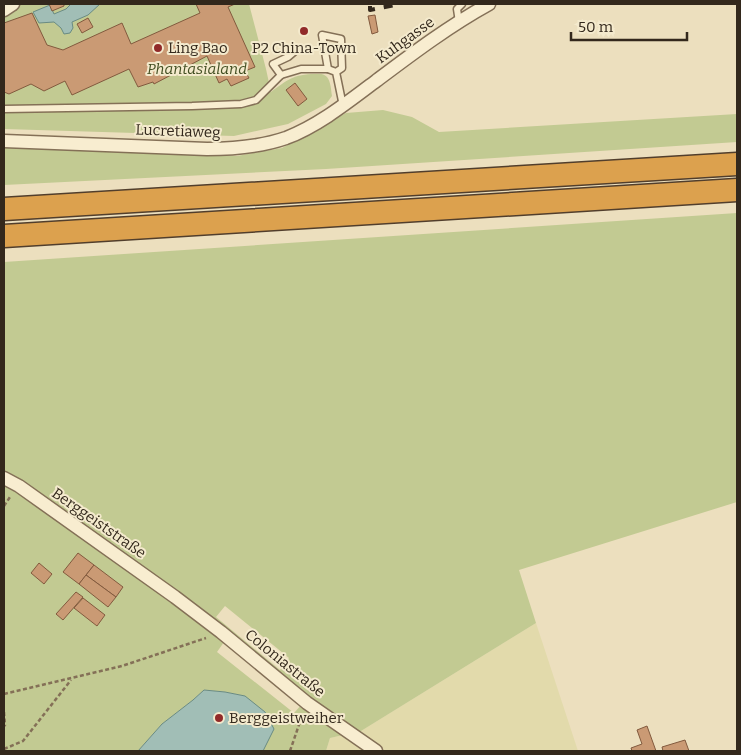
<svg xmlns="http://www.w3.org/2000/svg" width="741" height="755" viewBox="0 0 741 755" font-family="Bitter,serif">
<rect width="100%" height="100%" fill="#ecdfbe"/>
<path fill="#e2daab" d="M536,623L578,751H326L330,738L361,731Z"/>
<g fill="#c2ca92" fill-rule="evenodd">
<path d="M4,4H249L266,69L271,92C287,80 294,74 315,74C320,74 323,73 327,77C331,82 331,90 332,96L326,104L288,124L234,136L4,129Z"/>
<path d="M383,110L412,117L439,132L737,114V142L326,169L4,185V147L237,156L282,148L346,113Z"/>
<path d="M737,213V502L519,570L536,623L361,731L330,738L326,751H263L245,696L225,692L204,690L193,700L162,724L138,751H4V262ZM225,606L289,658L280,670L216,617ZM224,642L302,704L294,713L217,652Z"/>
</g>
<g fill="#a1beb6" stroke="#698b83">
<path d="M71,4H100L88,15L72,22L73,28L70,33L64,34L61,28L54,22L39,23L33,12L50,5L54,14L66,9Z"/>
<path d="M204,690L225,692L245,696L265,712L274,729L263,751H138L162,724L193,700Z"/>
</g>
<g fill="#ca9a74" stroke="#825a3e">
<path d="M49,4H64V6L52,11Z"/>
<path d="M196,4H235L228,7L255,67L245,71L249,78L231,86L227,79L219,83L207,56L154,84L153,82L138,87L129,69L72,95L65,81L44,91L31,84L9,94L4,92V23L32,13L47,45L63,50L122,23L131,44L200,13Z"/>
<path d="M375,15L378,32L372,34L368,16Z"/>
<path d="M88,18L93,27L82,33L77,24Z"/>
<path d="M295,83L307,99L298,106L286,90Z"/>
<path d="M78,553L94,565L79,584L63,572Z"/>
<path d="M39,563L52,574L44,584L31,573Z"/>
<path d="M94,565L123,587L116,597L86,575Z"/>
<path d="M86,575L116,597L108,607L79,584Z"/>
<path d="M76,592L83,597L63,620L56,614Z"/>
<path d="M83,598L105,615L97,626L74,608Z"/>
<path d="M647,726L656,751H632L631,748L642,744L637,730Z"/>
<path d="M685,740L689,751H663L662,747Z"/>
</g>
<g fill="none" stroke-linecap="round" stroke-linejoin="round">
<g stroke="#847057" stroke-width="9">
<g id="lane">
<path d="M459,22L457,9L462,4"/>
<path d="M336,72L342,68L341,39L322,35L328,69L336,72L343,106"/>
<path d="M281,75L273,64L288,57L295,51"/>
<path d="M4,109L192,106L241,104L256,100L281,75L301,69H328"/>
</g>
</g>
<g stroke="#847057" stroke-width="15">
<g id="street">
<path d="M4,10L13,4"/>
<path d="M4,141L207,149C234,149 260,147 286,138C318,126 348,102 376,81C412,54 449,26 489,4"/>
<path d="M4,478L19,486L175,597L221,632L307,703L376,751"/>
</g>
</g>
<g stroke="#513e2c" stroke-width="25">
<g id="highway">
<path d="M4,209L737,164"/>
<path d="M4,236L737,190"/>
</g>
</g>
<g stroke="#847057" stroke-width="2.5" stroke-dasharray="4 2.5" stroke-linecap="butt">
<path d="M4,506L10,497"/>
<path d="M4,694L122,666L206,638"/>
<path d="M4,712L5,725L4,726"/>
<path d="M4,749L23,741L71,680"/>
<path d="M290,751L302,716"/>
</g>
<use href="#lane" stroke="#f8edd0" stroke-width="6"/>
<use href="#street" stroke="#f8edd0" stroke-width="12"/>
<use href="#highway" stroke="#dca14e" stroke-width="22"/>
<path stroke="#33281c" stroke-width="4" stroke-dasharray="9 9" stroke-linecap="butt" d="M370,6V10L400,4"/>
</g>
<g fill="#912a29" stroke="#f4eacd" stroke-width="2">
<circle cx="304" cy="31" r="5"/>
<circle cx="158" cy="48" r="5"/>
<circle cx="219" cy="718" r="5"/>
</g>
<g text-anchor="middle" stroke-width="4" stroke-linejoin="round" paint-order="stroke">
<g font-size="15" fill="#33281c" stroke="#f4eacd">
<text transform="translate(405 40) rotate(-36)" y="5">Kuhgasse</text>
<text transform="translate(178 131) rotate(2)" y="5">Lucretiaweg</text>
<text transform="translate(99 523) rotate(35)" y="5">Berggeiststraße</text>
<text transform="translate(285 663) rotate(39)" y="5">Coloniastraße</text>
</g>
<g font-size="15" fill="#33281c" stroke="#f4eacd" text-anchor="start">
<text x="168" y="53">Ling Bao</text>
<text x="304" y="53" text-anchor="middle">P2 China-Town</text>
<text x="229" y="723">Berggeistweiher</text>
</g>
<g font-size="15" font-style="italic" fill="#434f23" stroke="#f4eacd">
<text x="197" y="74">Phantasialand</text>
</g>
</g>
<rect width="741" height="755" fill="none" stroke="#33281c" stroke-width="10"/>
<path d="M571 32v8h116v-8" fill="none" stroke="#33281c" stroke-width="2.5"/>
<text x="578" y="32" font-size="15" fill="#33281c" stroke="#f4eacd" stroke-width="4" paint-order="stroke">50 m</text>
</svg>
